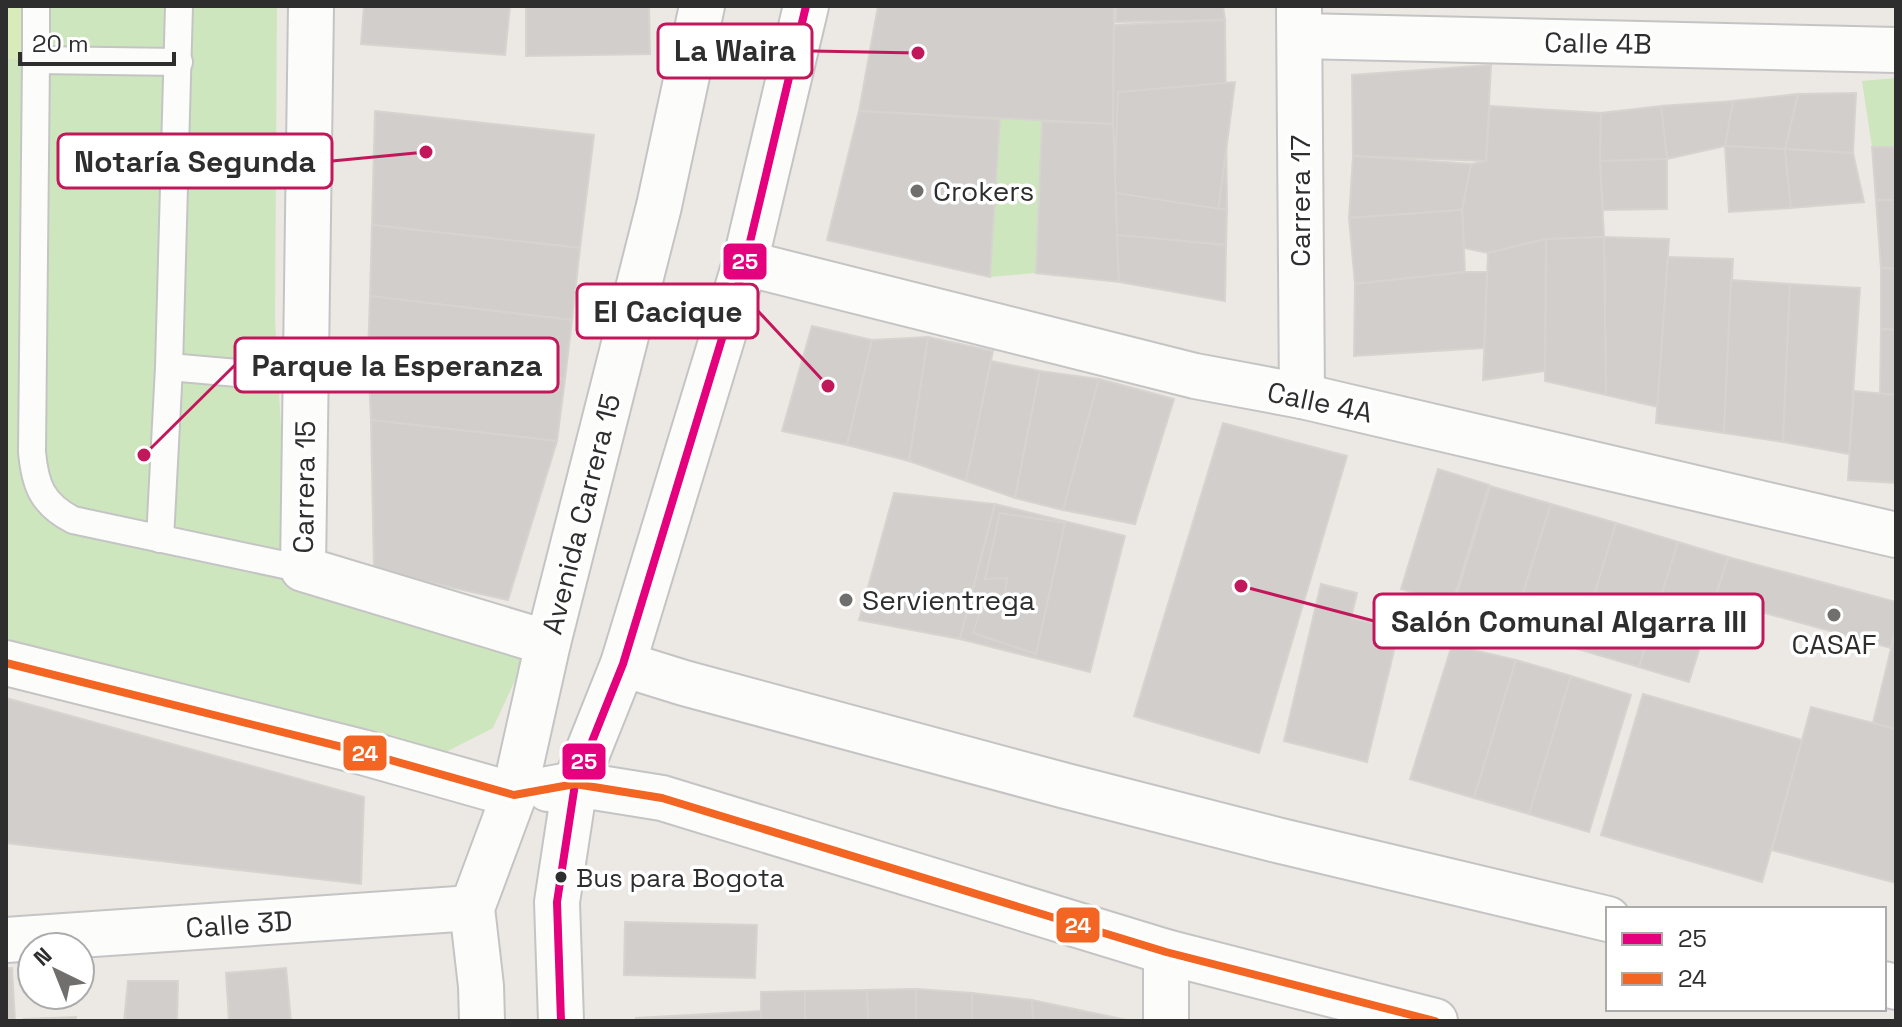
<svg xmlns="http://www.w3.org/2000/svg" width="1902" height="1027" viewBox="0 0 1902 1027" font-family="'Space Grotesk',sans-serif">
<rect width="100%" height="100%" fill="#ece8e4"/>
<g fill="#cee6be">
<path d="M6,6H277L275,320L290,590L529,650L493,728L446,752L400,748L6,639Z"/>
<path d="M1896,78V147H1872L1862,81Z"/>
<path d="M1000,119L1042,121L1036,273L990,277Z"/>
</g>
<path fill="#d9eabb" d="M6,6H36V60L6,59Z"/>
<g fill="#d1cecb" stroke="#d7d4d0" stroke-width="2">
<path d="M364,6H510L505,55L361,44Z"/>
<path d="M526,6H649L650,54L526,56Z"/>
<path d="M878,6H1114L1113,124L859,111Z"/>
<path d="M1116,6H1223L1225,20L1116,22Z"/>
<path d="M1225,20L1227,210L1116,193L1113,124L1114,25Z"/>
<path d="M1491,65L1486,161L1353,156L1352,75Z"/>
<path d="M1235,82L1218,212L1114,206L1118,92Z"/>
<path d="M1856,93L1853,153L1785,149L1798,94Z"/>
<path d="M1798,94L1785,149L1725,146L1733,101Z"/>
<path d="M1733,101L1725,146L1667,159L1661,106Z"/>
<path d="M1490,106L1601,113L1600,161L1604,237L1546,239L1488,253L1464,248L1462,210L1471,164L1486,161Z"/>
<path d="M1661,106L1667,159L1600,161L1601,113Z"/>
<path d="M375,111L594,135L580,248L372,225Z"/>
<path d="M859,111L1000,119L990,277L827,240Z"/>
<path d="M1042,121L1113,124L1119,282L1036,273Z"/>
<path d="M1725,146L1785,149L1791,208L1729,212Z"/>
<path d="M1872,147H1896V200H1876Z"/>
<path d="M1785,149L1853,153L1864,202L1791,208Z"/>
<path d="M1353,156L1471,164L1462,210L1349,218Z"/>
<path d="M1667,159V209L1603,210L1600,161Z"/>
<path d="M1116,193L1227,210L1226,245L1117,235Z"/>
<path d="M1876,200H1896V269L1881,268Z"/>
<path d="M1462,210L1465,272L1355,284L1349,218Z"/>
<path d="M372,225L580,248L572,320L370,296Z"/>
<path d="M1117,235L1226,245L1225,301L1119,282Z"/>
<path d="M1604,237L1669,239L1658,407L1606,395Z"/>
<path d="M1604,237L1606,395L1545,381V371L1546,239Z"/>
<path d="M1546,239L1545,371L1483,380L1488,253Z"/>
<path d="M1668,257L1733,259L1724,433L1656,423Z"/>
<path d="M1881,268L1896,269V330L1881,329Z"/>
<path d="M1465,272H1487L1484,348L1354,356L1355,284Z"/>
<path d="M1731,280L1790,284L1783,442L1724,433Z"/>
<path d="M1790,284L1860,288L1849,454L1783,442Z"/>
<path d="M370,296L572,320L565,379L368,356Z"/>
<path d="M812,326L872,340L847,445L782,431Z"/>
<path d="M1881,329L1896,330V395L1880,394Z"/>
<path d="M928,337L993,351L966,481L909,461Z"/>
<path d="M928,337L909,461L847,445L872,340Z"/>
<path d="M368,356L565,379L557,441L371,420Z"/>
<path d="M991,361L1040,371L1015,498L966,481Z"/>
<path d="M1040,371L1099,379L1063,510L1015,498Z"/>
<path d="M1099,379L1174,399L1135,524L1063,510Z"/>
<path d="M1854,391L1896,395V483L1848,480Z"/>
<path d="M371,420L557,441L508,600L374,570Z"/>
<path d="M1223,423L1347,456L1259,753L1134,716Z"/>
<path d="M1438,469L1489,485L1452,604L1401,589Z"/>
<path d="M1490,486L1551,504L1512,628L1452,610Z"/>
<path d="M894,493L995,504L960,639L859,620Z"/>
<path d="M995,504L1125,536L1090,672L960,639Z"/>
<path d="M1551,504L1616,523L1578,649L1512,628Z"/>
<path d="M1000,513L1065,523L1036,654L973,633L981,609L1003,608L1007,578L985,579Z"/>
<path d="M1616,523L1678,542L1639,667L1578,649Z"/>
<path d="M1678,542L1728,557L1689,682L1639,667Z"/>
<path d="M1728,557L1896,602V628L1891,648L1715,599Z"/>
<path d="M1321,584L1357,593L1351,618L1399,630L1367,762L1284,741Z"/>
<path d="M1896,628V729L1873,723Z"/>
<path d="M1452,645L1516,660L1474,798L1410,779Z"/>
<path d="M1516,660L1571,676L1529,814L1474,798Z"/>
<path d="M1571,676L1631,695L1589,832L1529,814Z"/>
<path d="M1643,694L1802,740L1762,882L1601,835Z"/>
<path d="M6,698L364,797L361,884L6,843Z"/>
<path d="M1811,707L1896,729V883L1772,850Z"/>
<path d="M625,922L757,925L755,978L624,975Z"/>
<path d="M6,968H12L15,1021H6Z"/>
<path d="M286,968L291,1021H229L226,973Z"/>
<path d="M128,981H178L177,1021H124Z"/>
<path d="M916,989V1021H868L867,990Z"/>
<path d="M916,989L972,993V1021H916Z"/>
<path d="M867,990L868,1021H805V991Z"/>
<path d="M805,991V1021H761V992Z"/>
<path d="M972,993L1032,1000L1033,1021H972Z"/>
<path d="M1032,1000L1131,1021H1033Z"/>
<path d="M761,1011V1021H636V1018Z"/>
<path d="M76,1017L75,1021H24V1019Z"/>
</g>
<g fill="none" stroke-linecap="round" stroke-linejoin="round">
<g stroke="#c5c4c5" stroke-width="30">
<g id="service">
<path d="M36,6V60"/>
<path d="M179,62L36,60L32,452C35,485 42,504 73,520L303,569"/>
<path d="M169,367L306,379"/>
<path d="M160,539L169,367L179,6"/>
</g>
</g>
<g stroke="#c5c4c5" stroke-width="48">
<g id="minor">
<path d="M311,6L303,569L548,643"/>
<path d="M1299,8L1302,396"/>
<path d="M1300,36L1896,50"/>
<path d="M745,263L1195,376L1302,396L1896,535"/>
<path d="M6,663L362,752L514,795"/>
<path d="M623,664L684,683L1066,786L1281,841L1608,919"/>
<path d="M6,940L472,908"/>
<path d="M1166,952V1021"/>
<path d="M1884,984L1896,987"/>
</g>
</g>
<g stroke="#c5c4c5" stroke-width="48">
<g id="secondary">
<path d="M548,789L575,784L662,798L1166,952L1435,1021"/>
<path d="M482,1021L481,986L472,908L514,795L548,643L659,206L702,6"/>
<path d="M561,1021L557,902L575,784L623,664L745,263L806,6"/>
</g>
</g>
<use href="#service" stroke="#fcfcfb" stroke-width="26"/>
<use href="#minor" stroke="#fcfcfb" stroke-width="44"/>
<use href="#secondary" stroke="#fcfcfb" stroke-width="44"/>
<g stroke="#fff" stroke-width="14">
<path id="bus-1" d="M561,1021L557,902L575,784L623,664L745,263L806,6"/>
</g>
<g stroke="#fff" stroke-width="14">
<path id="bus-2" d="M6,663L362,752L514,795L575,784L662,798L1166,952L1435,1021"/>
</g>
<use href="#bus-1" stroke="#e5007d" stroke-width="8"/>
<use href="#bus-2" stroke="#f26522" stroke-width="8"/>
</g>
<g fill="#706f6e" stroke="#fff" stroke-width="3">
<circle cx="917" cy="191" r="8"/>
<circle cx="846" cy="600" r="8"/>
<circle cx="1834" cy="615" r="8"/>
</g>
<circle fill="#2e2e2e" stroke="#fff" stroke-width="3" cx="561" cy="877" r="7"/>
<g text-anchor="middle" stroke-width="7" stroke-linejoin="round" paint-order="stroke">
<g font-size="26" fill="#2e2e2e" stroke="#fff" text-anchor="start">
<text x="576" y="887">Bus para Bogota</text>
</g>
<g font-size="28" fill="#2e2e2e" stroke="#fff">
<text transform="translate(1598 43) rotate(1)" y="10">Calle 4B</text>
<text transform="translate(1300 201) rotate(-90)" y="10">Carrera 17</text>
<text transform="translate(1320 402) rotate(12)" y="10">Calle 4A</text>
<text transform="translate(304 487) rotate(-89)" y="10">Carrera 15</text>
<text transform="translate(581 514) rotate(-76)" y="10">Avenida Carrera 15</text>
<text transform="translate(239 924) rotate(-4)" y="10">Calle 3D</text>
</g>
<g font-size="28" fill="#2e2e2e" stroke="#fff" text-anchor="start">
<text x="933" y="201">Crokers</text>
<text x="862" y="610">Servientrega</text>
<text x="1834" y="654" text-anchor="middle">CASAF</text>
</g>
</g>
<path fill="none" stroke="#c2185b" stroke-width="3" d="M918 53L812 51M426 152L332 161M828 386L758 311M144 455L235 365M1241 586L1374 621"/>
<g fill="#c2185b" stroke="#fff" stroke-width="3">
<circle cx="918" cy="53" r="8"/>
<circle cx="426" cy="152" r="8"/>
<circle cx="828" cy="386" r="8"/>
<circle cx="144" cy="455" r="8"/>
<circle cx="1241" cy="586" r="8"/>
</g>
<g fill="#fff" stroke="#c2185b" stroke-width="3">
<rect x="658" y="24" width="154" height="54" rx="8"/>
<rect x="58" y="134" width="274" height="54" rx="8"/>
<rect x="577" y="284" width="181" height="54" rx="8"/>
<rect x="235" y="338" width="323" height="54" rx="8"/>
<rect x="1374" y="594" width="389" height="54" rx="8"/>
</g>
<g font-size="30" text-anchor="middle" font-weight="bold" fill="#2e2e2e">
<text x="735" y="61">La Waira</text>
<text x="195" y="172">Notaría Segunda</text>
<text x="668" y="322">El Cacique</text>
<text x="397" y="376">Parque la Esperanza</text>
<text x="1569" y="632">Salón Comunal Algarra III</text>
</g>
<g stroke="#fff" stroke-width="3">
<rect x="722" y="242" width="46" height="39" rx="8" fill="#e5007d"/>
<rect x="342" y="734" width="46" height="38" rx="8" fill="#f26522"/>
<rect x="561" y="742" width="46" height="39" rx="8" fill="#e5007d"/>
<rect x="1055" y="906" width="46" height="38" rx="8" fill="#f26522"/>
</g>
<g font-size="22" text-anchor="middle" font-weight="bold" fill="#fff">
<text x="745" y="269">25</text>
<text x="365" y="761">24</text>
<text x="584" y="769">25</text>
<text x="1078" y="933">24</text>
</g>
<rect width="1902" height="1027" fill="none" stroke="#2e2e2e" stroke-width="16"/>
<rect x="1606" y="907" width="280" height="104" fill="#ffffff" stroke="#ababab" stroke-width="2"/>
<rect x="1622" y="933" width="40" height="12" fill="#e5007d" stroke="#ababab" stroke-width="2"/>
<text x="1678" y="947" font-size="24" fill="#2e2e2e">25</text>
<rect x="1622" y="973" width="40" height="12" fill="#f26522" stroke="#ababab" stroke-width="2"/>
<text x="1678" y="987" font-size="24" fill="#2e2e2e">24</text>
<g transform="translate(56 971) rotate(317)"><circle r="38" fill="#ffffff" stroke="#ababab" stroke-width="2"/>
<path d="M0-6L14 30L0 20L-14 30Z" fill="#706f6e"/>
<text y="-12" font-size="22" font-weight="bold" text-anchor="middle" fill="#2e2e2e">N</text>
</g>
<path d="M20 52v12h154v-12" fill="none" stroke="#2e2e2e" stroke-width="4"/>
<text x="32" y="52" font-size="24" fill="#2e2e2e" stroke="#ffffff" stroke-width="6" paint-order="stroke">20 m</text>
</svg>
